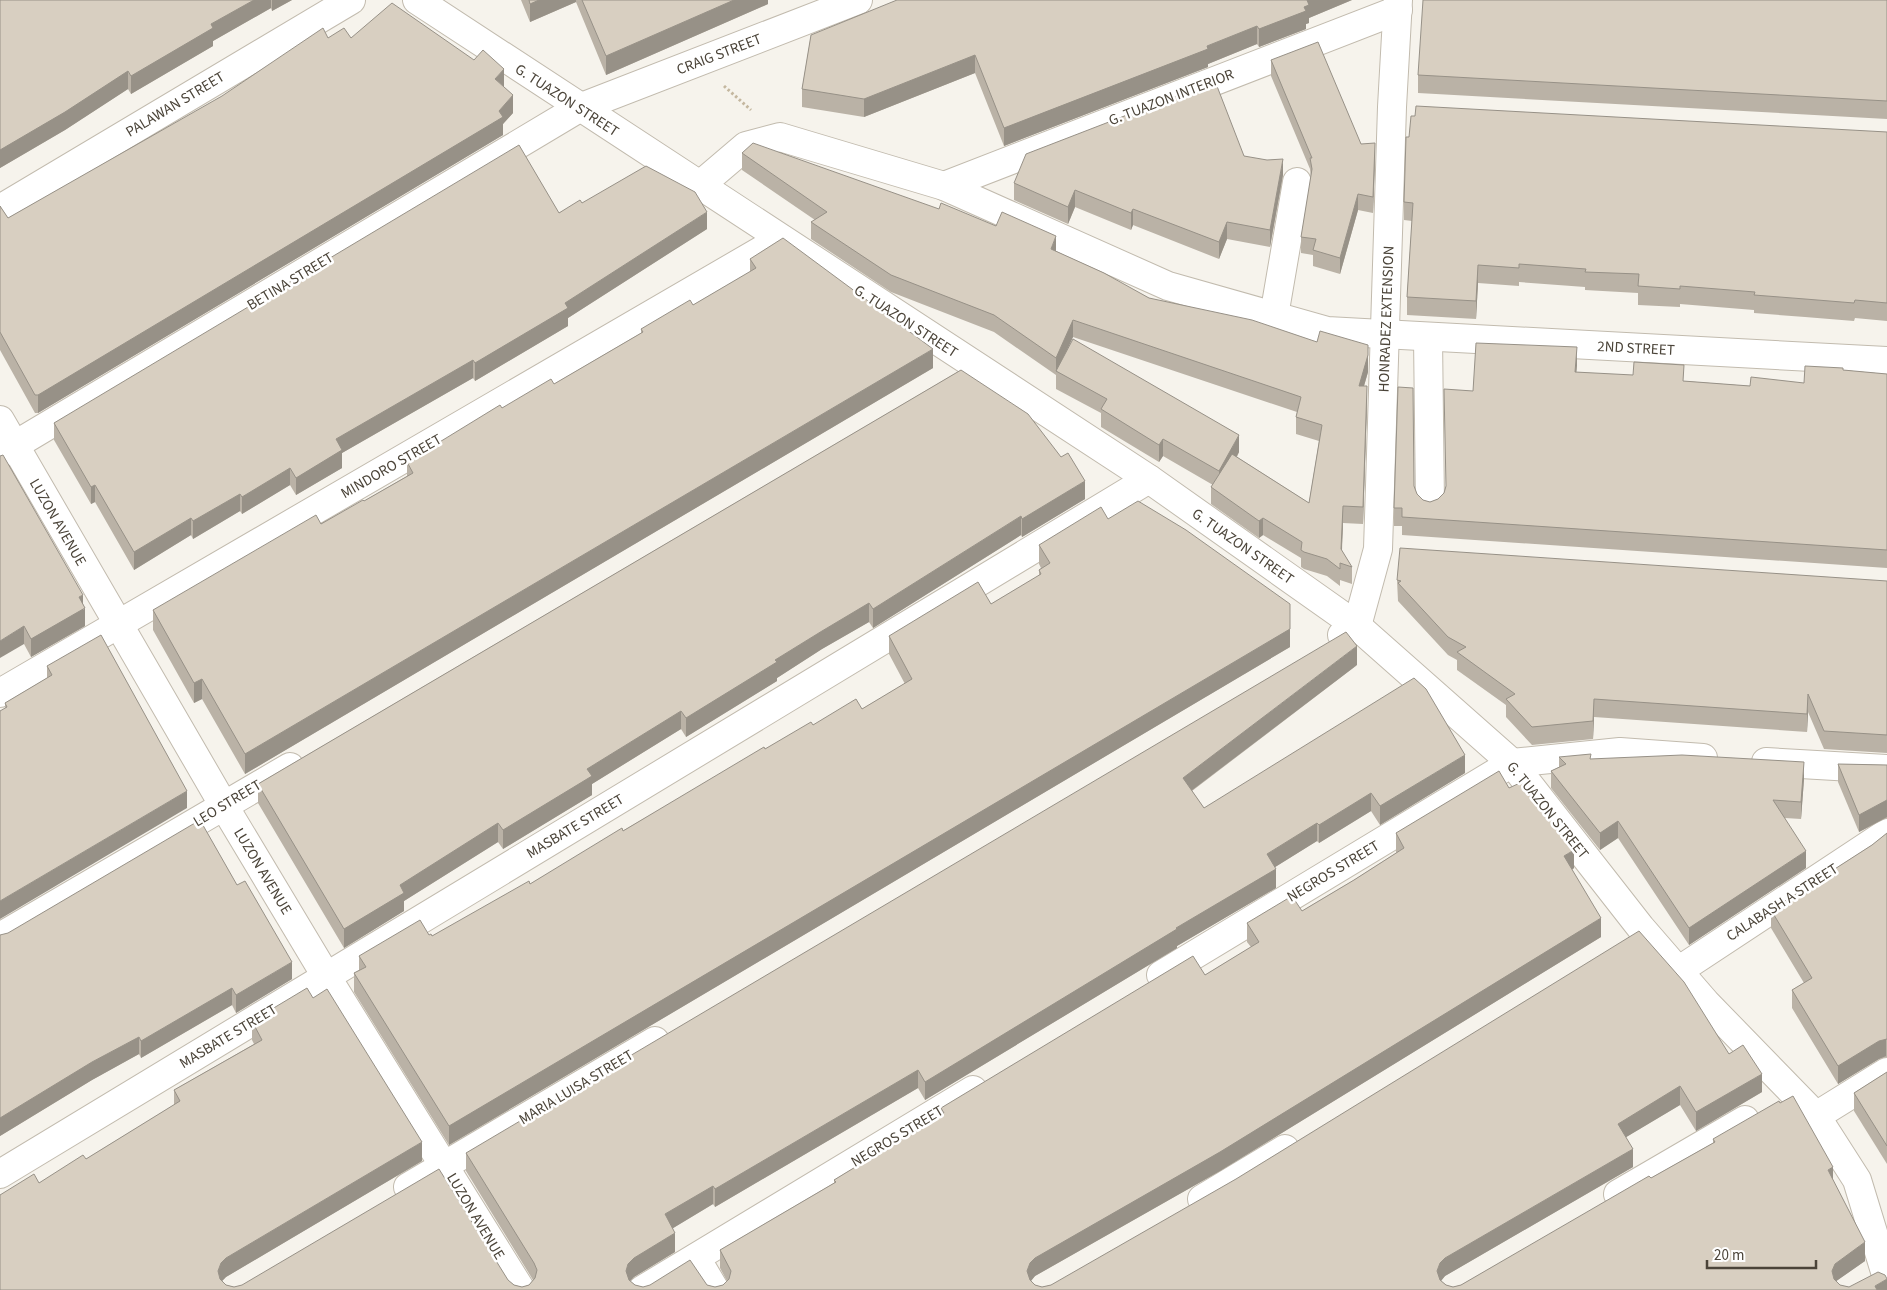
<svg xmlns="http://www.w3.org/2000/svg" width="1887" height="1290" viewBox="0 0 1887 1290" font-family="'Source Sans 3',sans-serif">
<rect width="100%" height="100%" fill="#f6f3ec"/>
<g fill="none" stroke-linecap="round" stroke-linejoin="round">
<g stroke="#c2bbae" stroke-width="30">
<g id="minor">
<path d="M417,0L1149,479L1357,626L1512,763L1641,928L1706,1003L1816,1116L1857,1180L1887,1278"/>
<path d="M699,186L746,146L780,137L944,186L1168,286L1327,331L1887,361"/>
<path d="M944,186L1398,10"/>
<path d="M0,209L351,0"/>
<path d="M1274,316L1297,182"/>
<path d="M1428,337L1430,504"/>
<path d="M0,420L224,806L326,976L521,1290"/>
<path d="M0,454L579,108L858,0"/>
<path d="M1342,635L1357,626L1378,549L1392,107L1398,0"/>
<path d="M0,693L781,239"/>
<path d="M1766,762L1887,769"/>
<path d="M0,937L290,767"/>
<path d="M1678,971L1887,833"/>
<path d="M1161,975L1512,763L1620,752L1703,758"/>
<path d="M1816,1116L1887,1072"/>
<path d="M0,1174L1149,479"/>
<path d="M408,1187L655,1041"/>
<path d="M1618,1194L1745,1120"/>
<path d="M1202,1199L1285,1149"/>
<path d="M696,1258L715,1290"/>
<path d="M642,1290L973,1090"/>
</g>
</g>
<path stroke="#c4b79f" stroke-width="3" stroke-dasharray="2.5 2.5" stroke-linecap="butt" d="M724,86L751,110"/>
<use href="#minor" stroke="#fff" stroke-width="28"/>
</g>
<g fill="#bab2a6" fill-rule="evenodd">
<path d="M0,0H292L272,11L271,8L213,41V46L131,94L128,89L65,130L0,168Z"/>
<path d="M521,0H768V4L606,75L576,2L530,22Z"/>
<path d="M1352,0L1309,18V23L1306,24V29L1259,47L1257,44L1208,64V67L1004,146L975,73L864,117L802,107V89L811,35Z"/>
<path d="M1887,0V119L1418,93V75Z"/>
<path d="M328,38H351L504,87L513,113L503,124V135L38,413H35L0,350V206L8,218Z"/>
<path d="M1271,60L1361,144L1375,159L1373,213L1358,210L1340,274L1313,266V255L1301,253V237L1311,178L1310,169L1271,76Z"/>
<path d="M1887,132V321L1855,318L1854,321L1805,317L1754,313V310L1680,304V307L1638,305V293L1585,290V287L1519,282V286L1478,283L1476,319L1407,315V297L1412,221L1404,220V202Z"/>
<path d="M742,153L1056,251L1149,298L1368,372L1364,386L1367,403L1363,524L1343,523L1342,551L1352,567V584L1340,580V586L1327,576L1304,569L1301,567V558L1263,535L1259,538L1211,504V487L1213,485L1163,456L1159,462L1101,427V413L1056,389V375L994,332L891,292L811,239V222L815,220L742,170ZM1073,337L1297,412L1296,417V434L1319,441L1309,503L1237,457L1239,452L1067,350Z"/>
<path d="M1244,156L1283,175L1270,247L1227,239L1219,259L1133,225L1131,230L1075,207L1068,224L1014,200V183Z"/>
<path d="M582,203L707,229L568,318V326L475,381L473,378L342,453V468L296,495L290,485L242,514L240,511L193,539L191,535L134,570L95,502L91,504L54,440V423Z"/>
<path d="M750,259L933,368L245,774L202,699L194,703L153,630V610L364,501L407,476V462L502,408L554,384L641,333V329L693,305L750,272Z"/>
<path d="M1577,365L1576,372L1684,381L1750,386L1804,383L1843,370L1887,374V568L1402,535V526H1394V508L1414,486L1417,494L1423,500L1430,502L1438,499L1444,493L1473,391Z"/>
<path d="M961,370L1085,499L1022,537L1021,535L873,628L869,622L822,649L777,678V681L686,737L681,729L592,784V795L503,849L498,842L404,901V911L344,948L258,803V784Z"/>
<path d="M0,456L83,604L85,626L31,657L24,644Z"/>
<path d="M1108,519L1290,647L449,1145L354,992V973L359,970V956L429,935L432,936L530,884L765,749L813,725L862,709L905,684L889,654V636L991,604L1039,576V570L1041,568L1039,564V545Z"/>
<path d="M1397,580L1887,581V753L1824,749L1808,712L1807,732L1594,717L1593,739L1532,745L1506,717V705L1457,670V660L1448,655L1398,601Z"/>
<path d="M1357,665L1192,791L1204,808L1465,773L1380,825L1371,811L1319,843L1317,841L1275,867L1276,888L1177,946V948L925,1100L918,1088L715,1207L713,1204L673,1228L675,1252L634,1277L630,1281L635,1285L643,1287L707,1285L715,1287L723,1285L727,1281L720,1268V1250L834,1183V1180L941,1115V1108L1205,975L1251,947L1247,942V923L1302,911L1354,880L1396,853V833L1509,788L1574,868L1572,870L1601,937L1220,1171L1035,1276L1031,1281L1035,1285L1042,1287L1051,1285L1729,1054L1762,1092L1696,1131L1680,1105L1626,1137L1633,1167L1445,1276L1441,1281L1446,1285L1453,1287L1461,1285L1713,1143V1139L1833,1181L1865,1261L1836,1281L1840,1285L1849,1287L1887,1290H0L39,1183L86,1159L174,1105V1090L254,1044L252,1040V1021L313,998L422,1161L226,1277L222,1281L226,1285L234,1287L508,1280L514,1285L522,1287L529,1285L533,1280L466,1171V1153Z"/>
<path d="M47,666L187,808L5,708V703L47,678Z"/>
<path d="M1559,757L1591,759L1804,779L1801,819L1785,818L1806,868L1689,945L1618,838L1600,850L1551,788V771L1559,767Z"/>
<path d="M1838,764L1887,765V818L1859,832L1838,782Z"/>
<path d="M1887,833V1057L1879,1059L1838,1084L1792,1008V990L1804,983L1771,928V910L1872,845Z"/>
<path d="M0,935L292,979L236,1013L232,1005L141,1058L139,1054L92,1080L0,1136Z"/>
<path d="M1887,1072V1164L1854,1111V1093Z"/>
</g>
<g fill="#979187">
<path d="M254,0H271V8L213,41V46L131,94V76L211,24Z"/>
<path d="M272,0H292L272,11Z"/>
<path d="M539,0H576V2L530,22V4Z"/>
<path d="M734,0H768V4L606,75V56Z"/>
<path d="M1307,0H1352L1309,18V23L1306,24V29L1259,47V29L1304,7Z"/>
<path d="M1257,26V44L1208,64V67L1004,146V128Z"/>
<path d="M975,55V73L864,117V99Z"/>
<path d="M504,69V87L495,79Z"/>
<path d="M128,71V89L65,130L0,168V150Z"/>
<path d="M513,95V113L503,124V135L38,413V395L499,111Z"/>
<path d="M1375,143V159L1373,213V197Z"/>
<path d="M1283,159V175L1270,247V230Z"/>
<path d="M1075,190V207L1068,224V207Z"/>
<path d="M1358,194V210L1340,274V258Z"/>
<path d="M1133,209V225L1131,230V213Z"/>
<path d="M707,212V229L568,318V326L475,381V363L565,303Z"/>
<path d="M1227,222V239L1219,259V242Z"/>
<path d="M1056,236V253L1051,249Z"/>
<path d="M1478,265V283L1476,319V301Z"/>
<path d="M1073,320V337L1057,372L1056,371V375V358Z"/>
<path d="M1368,345V372L1359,403V386Z"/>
<path d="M1577,347V365L1575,390V372Z"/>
<path d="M933,349V368L245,774V754Z"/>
<path d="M473,360V378L342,453V468L296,495V478L336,439Z"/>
<path d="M1367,386V403L1363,524V507Z"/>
<path d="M1239,435V452L1219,488V471Z"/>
<path d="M1163,439V456L1159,462V445Z"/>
<path d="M290,468V485L242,514V497Z"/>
<path d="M1085,481V499L1022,537V519Z"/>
<path d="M95,485V502L91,504V487Z"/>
<path d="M240,494V511L193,539V521Z"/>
<path d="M1343,506V523L1341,566V549Z"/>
<path d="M1021,516V535L873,628V609Z"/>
<path d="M191,518V535L134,570V552Z"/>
<path d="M1263,518V535L1259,538V521Z"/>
<path d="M83,595V610L85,608V626L31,657V639L79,597Z"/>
<path d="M869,603V622L822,649L777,678V681L686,737V718L775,660L822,631Z"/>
<path d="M1290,604V647L449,1145V1126Z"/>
<path d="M24,626V644L0,658V641Z"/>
<path d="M1357,646V665L1183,797V778Z"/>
<path d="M202,679V699L194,703V683Z"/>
<path d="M1808,694V712L1807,732V714Z"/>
<path d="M1594,699V717L1593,739V721Z"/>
<path d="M681,711V729L592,784V795L503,849V830L587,769Z"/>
<path d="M1465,755V773L1380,825V806Z"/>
<path d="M1804,762V779L1801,819V802Z"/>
<path d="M187,791V808L0,919V901Z"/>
<path d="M1371,793V811L1319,843V825Z"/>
<path d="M1887,800V817L1859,832V815Z"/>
<path d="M1618,821V838L1600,850V833Z"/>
<path d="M498,823V842L404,901V911L344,948V929L400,885Z"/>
<path d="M1317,823V841L1267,872V854Z"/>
<path d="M1574,850V868L1564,875V856Z"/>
<path d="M1806,851V868L1689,945V928Z"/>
<path d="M1276,869V888L1177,946V948L925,1100V1082L1176,928Z"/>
<path d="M1601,918V937L1220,1171L1035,1276L1030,1282L1027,1271L1030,1263L1035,1258Z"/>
<path d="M292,962V979L236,1013V995Z"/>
<path d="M232,988V1005L141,1058V1041Z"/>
<path d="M139,1037V1054L92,1080L0,1136V1118L92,1062Z"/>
<path d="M1886,1039V1056L1879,1059L1838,1084V1066L1879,1041Z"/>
<path d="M918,1070V1088L715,1207V1189Z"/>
<path d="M1762,1074V1092L1696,1131V1112Z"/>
<path d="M1680,1086V1105L1618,1142V1124Z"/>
<path d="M422,1142V1161L226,1277L221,1282L218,1271L221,1263L226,1258Z"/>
<path d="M1633,1149V1167L1445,1276L1440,1282L1437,1271L1440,1263L1445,1258Z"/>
<path d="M1833,1167V1186L1828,1170Z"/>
<path d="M713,1186V1204L665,1233V1214Z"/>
<path d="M675,1233V1252L634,1277L628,1283L626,1271L628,1264L634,1258Z"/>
<path d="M1865,1242V1261L1835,1282L1832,1271L1835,1264Z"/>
<path d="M1887,1279V1290H1875V1286Z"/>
</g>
<g fill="#d8cfc1" stroke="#979187">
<path d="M0,0H254L211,24L213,28L131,76L128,71L65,112L0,150Z"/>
<path d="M529,0H539L530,4Z"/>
<path d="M582,0H734L606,56Z"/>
<path d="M897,0H1308H1307L1309,5L1304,7L1306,11L1259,29L1257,26L1207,46L1208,49L1004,128L975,55L864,99L802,89L811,35Z"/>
<path d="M1423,0H1887V101L1418,75Z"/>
<path d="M392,3L474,60L483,50L504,69L495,79L513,95L499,111L503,117L38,395H35L0,332V206L8,218L222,96L323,28L328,38L344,28L351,38Z"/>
<path d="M1318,42L1361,144L1375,143L1373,197L1358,194L1340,258L1313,250L1316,239L1301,237L1312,169L1310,158H1312L1271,60Z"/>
<path d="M1215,81L1244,156L1267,160L1283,159L1270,230L1227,222L1219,242L1133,209L1131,213L1075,190L1068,207L1014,183L1026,154Z"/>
<path d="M1416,106L1887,132V303L1855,300L1854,303L1805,299L1754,295L1755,292L1680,286V289L1638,286L1639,274L1585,272L1586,269L1519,264V268L1478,265L1476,301L1407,297L1413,203L1404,202L1406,137H1409L1411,116H1415Z"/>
<path d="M753,143L939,209L941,203L996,226L1002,212L1056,236L1051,249L1104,273L1149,298L1252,320L1317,342L1320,331L1368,345V355L1359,386H1367L1363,507L1343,506L1341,549L1352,567L1340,563V569L1327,559L1304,552L1301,550L1302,542L1263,518L1259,521L1211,487L1232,454L1309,503L1322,425L1296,417L1301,397L1073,320L1056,358L994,315L891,275L811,222L827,212L742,153Z"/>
<path d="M519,145L559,213L580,200L582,203L646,166L695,192L707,212L565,303L568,308L475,363L473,360L336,439L342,450L296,478L290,468L242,497L240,494L193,521L191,518L134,552L95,485L91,487L54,423Z"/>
<path d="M783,238L933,349L245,754L202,679L194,683L153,610L316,515L321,524L363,500L364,501L413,473L407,462L500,405L502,408L551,379L554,384L643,332L641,329L690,300L693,305L756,268L750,259Z"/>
<path d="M1073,339L1239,435L1219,471L1163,439L1159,445L1101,409L1107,399L1056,371Z"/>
<path d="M1476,343L1577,347L1575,372L1633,375L1634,362L1684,365L1683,381L1750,386L1751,377L1804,383L1805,366L1843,368V370L1887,374V550L1402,517V508H1394L1398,387L1413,388L1414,486L1417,494L1423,500L1430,502L1438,499L1444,493L1446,486L1444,389L1473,391Z"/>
<path d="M961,370L1028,414L1061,457L1068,453L1085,481L1022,519L1021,516L873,609L869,603L822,631L775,660L777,662L686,718L681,711L587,769L592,776L503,830L498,823L400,885L404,893L344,929L258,784Z"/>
<path d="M3,455L83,595L79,597L85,608L31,639L24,626L0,641V456Z"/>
<path d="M1138,501L1186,530L1290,604V629L449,1126L354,973L366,967L359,956L420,920L429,935L431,934L432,936L529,881L530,884L622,828L623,831L764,747L765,749L811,722L813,725L856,699L862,709L912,679L889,636L978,582L991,604L1041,574L1039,570L1050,563L1039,545L1101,507L1108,519Z"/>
<path d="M1400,548L1887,581V735L1824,731L1808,694L1807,714L1594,699L1593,721L1532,727L1506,699L1515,694L1457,652L1466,647L1448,637L1398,583L1401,581L1397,580Z"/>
<path d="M1346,632L1357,646L1183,778L1204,808L1414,678L1426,689L1465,755L1380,806L1371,793L1319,825L1317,823L1267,854L1276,869L1176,928L1177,929L925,1082L918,1070L715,1189L713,1186L665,1214L675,1233L634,1258L628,1264L626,1271L629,1280L635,1285L643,1287L650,1285L690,1260L707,1285L715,1287L723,1285L729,1279L731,1271L720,1250L836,1182L834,1180L944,1113L941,1108L1193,956L1205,975L1259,942L1247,923L1292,896L1302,911L1354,880L1404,848L1396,833L1499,771L1509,788L1522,782L1574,850L1564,856L1601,918L1220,1152L1035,1258L1030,1263L1027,1271L1030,1280L1035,1285L1042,1287L1051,1285L1236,1179L1639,931L1684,982L1729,1054L1743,1045L1762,1074L1696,1112L1680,1086L1618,1124L1633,1149L1445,1258L1440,1263L1437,1271L1440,1280L1446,1285L1453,1287L1461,1285L1649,1176L1651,1178L1715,1142L1713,1139L1779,1101L1780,1103L1793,1096L1833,1167L1828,1170L1865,1242L1835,1264L1832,1271L1834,1279L1840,1285L1849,1287L1878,1272L1885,1275L1887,1279L1875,1286L1877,1290H0V1195L34,1174L39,1183L83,1155L86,1159L180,1101L174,1090L262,1040L252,1021L307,988L313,998L327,989L422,1142L226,1258L221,1263L218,1271L220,1279L226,1285L234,1287L242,1285L439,1169L508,1280L514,1285L522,1287L529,1285L535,1278L537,1270L534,1263L466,1153Z"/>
<path d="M101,635L187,791L0,901V711L7,707L5,703L52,675L47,666Z"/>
<path d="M1591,754L1590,759L1682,755L1804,762L1801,802L1773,800L1806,851L1689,928L1618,821L1600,833L1551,771L1566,764L1559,757Z"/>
<path d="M1838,764L1887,765V800L1859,815Z"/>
<path d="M200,820L237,885L245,881L292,962L236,995L232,988L141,1041L139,1037L92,1062L0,1118V935L8,933Z"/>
<path d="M1887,833V1039L1879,1041L1838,1066L1792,990L1812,978L1771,910L1872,845Z"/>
<path d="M1887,1072V1146L1854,1093Z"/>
</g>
<g text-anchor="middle" stroke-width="5" stroke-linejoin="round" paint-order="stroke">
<g font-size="15" fill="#4b4439" stroke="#fff">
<text transform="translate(719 54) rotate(-21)" y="5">CRAIG STREET</text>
<text transform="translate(1171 97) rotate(-21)" y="5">G. TUAZON INTERIOR</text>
<text transform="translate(567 100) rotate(33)" y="5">G. TUAZON STREET</text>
<text transform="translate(175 104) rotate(-31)" y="5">PALAWAN STREET</text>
<text transform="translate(290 281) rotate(-31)" y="5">BETINA STREET</text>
<text transform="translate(1386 319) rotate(-88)" y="5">HONRADEZ EXTENSION</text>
<text transform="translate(906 321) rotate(33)" y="5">G. TUAZON STREET</text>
<text transform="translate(1636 348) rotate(3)" y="5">2ND STREET</text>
<text transform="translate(391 466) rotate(-30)" y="5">MINDORO STREET</text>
<text transform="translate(58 522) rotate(60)" y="5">LUZON AVENUE</text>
<text transform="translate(1243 546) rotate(35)" y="5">G. TUAZON STREET</text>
<text transform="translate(227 803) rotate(-31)" y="5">LEO STREET</text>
<text transform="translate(1548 810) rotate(51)" y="5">G. TUAZON STREET</text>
<text transform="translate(575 826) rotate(-31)" y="5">MASBATE STREET</text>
<text transform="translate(263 871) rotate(59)" y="5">LUZON AVENUE</text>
<text transform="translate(1333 871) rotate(-31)" y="5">NEGROS STREET</text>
<text transform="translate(1782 902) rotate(-33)" y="5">CALABASH A STREET</text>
<text transform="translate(228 1036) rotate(-31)" y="5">MASBATE STREET</text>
<text transform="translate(576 1087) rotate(-31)" y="5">MARIA LUISA STREET</text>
<text transform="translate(897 1136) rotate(-31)" y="5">NEGROS STREET</text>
<text transform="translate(476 1216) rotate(59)" y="5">LUZON AVENUE</text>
</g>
</g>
<path d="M1707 1260v8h109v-8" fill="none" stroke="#4b4439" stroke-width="2.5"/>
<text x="1714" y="1260" font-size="15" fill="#4b4439" stroke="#ffffff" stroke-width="4" paint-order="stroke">20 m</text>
</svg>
